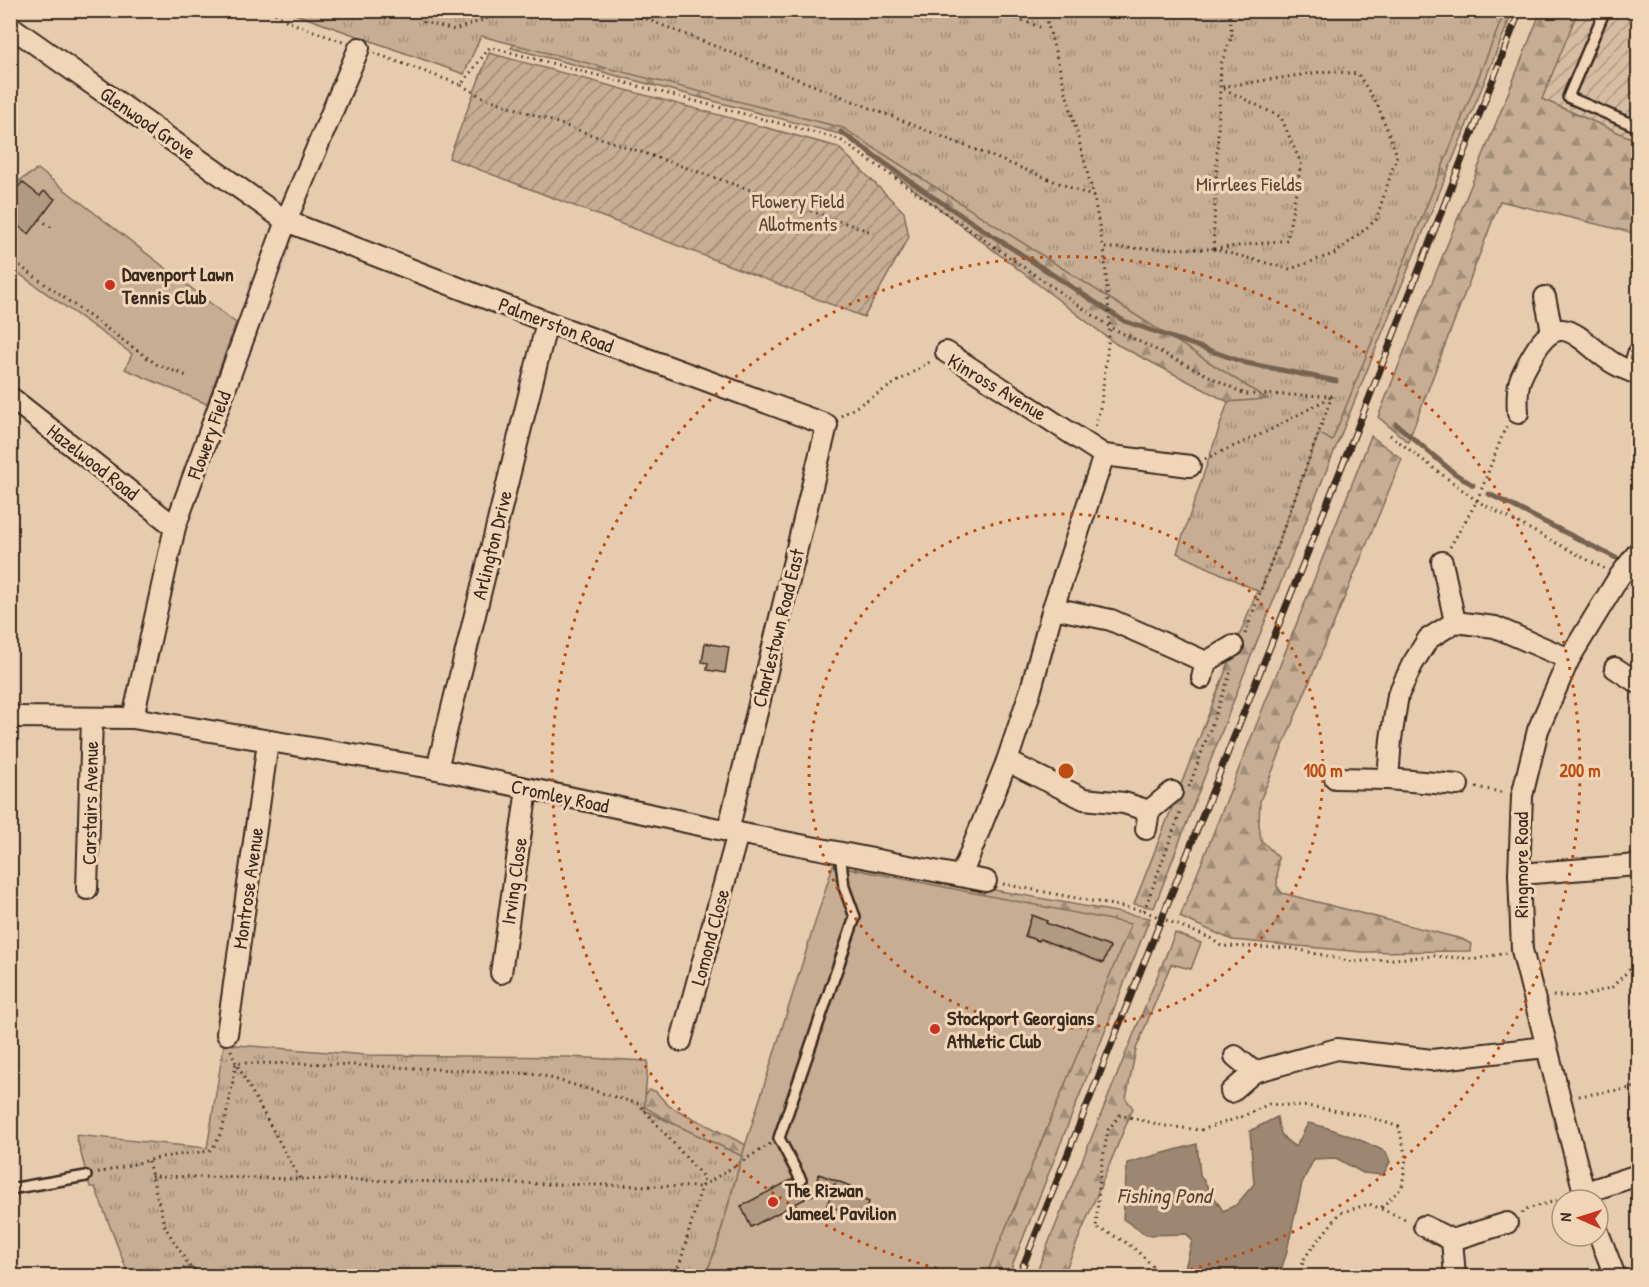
<svg xmlns="http://www.w3.org/2000/svg" width="1649" height="1287" viewBox="0 0 1649 1287" font-family="'Patrick Hand',sans-serif">
<defs>
<pattern id="industrial-furrows" width="10" height="10" patternUnits="userSpaceOnUse" patternTransform="scale(1.5)"><rect width="10" height="10" fill="#d6bca2"/><path d="M-1 1l2-2M0 10L10 0M9 11l2-2" fill="none" stroke="#af9983"/></pattern>
<pattern id="forest-firs" width="22" height="20" patternUnits="userSpaceOnUse" patternTransform="scale(1.5)"><rect width="22" height="20" fill="#c6ad94"/><path d="M5 1l3.5 6h-7zM16 11l3.5 6h-7z" fill="#a28d78"/></pattern>
<pattern id="park-tufts" width="24" height="20" patternUnits="userSpaceOnUse" patternTransform="scale(1.5)"><rect width="24" height="20" fill="#c6ad94"/><path d="M3 7l-1-3M5 7V3M7 7l1-3M15 17l-1-3M17 17v-4M19 17l1-3" fill="none" stroke="#a28d78"/></pattern>
<pattern id="garden-furrows" width="10" height="10" patternUnits="userSpaceOnUse" patternTransform="scale(1.5)"><rect width="10" height="10" fill="#c6ad94"/><path d="M-1 1l2-2M0 10L10 0M9 11l2-2" fill="none" stroke="#a28d78"/></pattern>
</defs>
<rect width="100%" height="100%" fill="#e6cbaf"/>
<filter id="ink" filterUnits="userSpaceOnUse"><feTurbulence type="fractalNoise" baseFrequency=".0167" numOctaves="2"/><feDisplacementMap in="SourceGraphic" scale="12" xChannelSelector="R" yChannelSelector="G"/><feConvolveMatrix kernelMatrix="1 2 1 2 8 2 1 2 1" color-interpolation-filters="sRGB"/></filter>
<g filter="url(#ink)">
<path fill="url(#industrial-furrows)" d="M1579,11H1638V233L1500,201Z"/>
<g fill="url(#forest-firs)" stroke="#806c59" stroke-width="1.5">
<path d="M1202,11H1513L1247,666L1154,908L1134,904L1257,591L1320,409L1273,399L1228,402L1116,344L843,135L511,48L538,16Z"/>
<path d="M1541,11H1578L1542,99L1638,141V234L1500,201L1408,442L1378,417Z"/>
<path d="M1371,436L1402,459L1260,801L1259,824L1261,840L1278,857L1277,886L1282,893L1462,939L1471,944L1470,951L1362,952L1232,940L1180,917Z"/>
<path d="M856,865L1150,918L1008,1276H983L853,880Z"/>
<path d="M1175,933L1201,943L1191,969L1171,964L1136,1049L1126,1099L1133,1108L1063,1276H1035Z"/>
<path d="M649,1090L655,1091L669,1106L746,1145L762,1149L768,1157L757,1182L739,1203L710,1276H695L742,1162L646,1108C642,1101 644,1096 649,1090Z"/>
</g>
<g fill="url(#park-tufts)" stroke="#806c59" stroke-width="1.5">
<path d="M291,11H1505L1332,441L1319,433L1260,592L1177,553L1228,402L1267,399L843,128L481,36L464,74L295,14Z"/>
<path d="M224,1044L367,1055L568,1057L648,1061L644,1110L742,1156L716,1249L705,1276H129L95,1187H90L76,1135L207,1148Z"/>
</g>
<path fill="url(#garden-furrows)" stroke="#806c59" stroke-width="1.5" d="M489,53L838,147L904,212L909,237L864,317L449,158Z"/>
<g fill="#c6ad94" stroke="#806c59" stroke-width="1.5">
<path d="M38,169L236,323L207,404L125,369L132,354L11,268V186Z"/>
<path d="M833,865L1131,924L986,1276H705L716,1249L742,1156Z"/>
</g>
<path fill="#9d8772" stroke="#766250" stroke-width="1.5" d="M1277,1117C1279,1133 1282,1139 1296,1147L1308,1123C1336,1129 1360,1139 1386,1152L1390,1162L1383,1175L1363,1173L1336,1158L1314,1159L1302,1183L1286,1255L1279,1276H1183L1192,1241L1187,1234L1146,1235L1123,1219L1127,1163L1197,1144L1200,1175L1223,1211L1236,1205L1254,1184L1250,1131Z"/>
<g fill="none" stroke-linecap="round" stroke-linejoin="round">
<g stroke="#766250" stroke-width="5">
<path d="M449,17L450,10"/>
<path d="M841,132L927,193L1124,321L1246,363L1336,381"/>
<path d="M1396,424L1454,473L1473,485"/>
<path d="M1489,494L1616,558"/>
</g>
</g>
<g fill="#b19982" stroke="#3b2a1e" stroke-width="1.5">
<path d="M22,182L40,196L44,191L55,199L29,234L10,220V198Z"/>
<path d="M705,643L729,647L725,673L707,670L708,663L702,662Z"/>
<path d="M1032,915L1047,921L1046,923L1110,947L1103,963L1040,939L1039,941L1025,936Z"/>
<path d="M819,1174L850,1186L847,1193L869,1202L863,1218L827,1205L835,1184L811,1196Z"/>
<path d="M793,1179L805,1199L751,1227L741,1206Z"/>
</g>
<g fill="none" stroke-linecap="round" stroke-linejoin="round">
<g stroke="#3b2a1e" stroke-width="14">
<g id="lane">
<path d="M1605,10L1568,97L1638,127"/>
<path d="M801,1180L779,1138L855,917L844,887L840,853"/>
<path d="M10,1189L86,1176"/>
</g>
</g>
<g stroke="#3b2a1e" stroke-width="24">
<g id="street">
<path d="M10,26L286,221L547,322L827,425L728,831"/>
<path d="M1545,297L1552,331"/>
<path d="M946,352L1104,455L1053,608L1031,689L1007,761L961,876"/>
<path d="M1633,372L1638,354"/>
<path d="M10,397L175,527"/>
<path d="M1518,413C1516,384 1519,378 1534,353C1562,305 1582,344 1613,363C1621,368 1630,371 1638,374"/>
<path d="M1104,455L1190,466"/>
<path d="M1442,562L1455,622"/>
<path d="M1053,608L1111,620L1206,662"/>
<path d="M1615,668L1638,683"/>
<path d="M1202,678L1206,662L1233,646"/>
<path d="M10,717L133,718L175,527L286,221L359,48"/>
<path d="M133,718L437,769L728,831L986,881"/>
<path d="M1007,761L1084,799L1124,803L1149,811"/>
<path d="M437,769L547,322"/>
<path d="M1335,778L1388,779L1458,785"/>
<path d="M1388,779L1391,739L1398,695L1412,665L1428,639L1455,622L1495,627L1569,659"/>
<path d="M1146,829L1149,811L1172,792"/>
<path d="M1519,874L1638,865"/>
<path d="M87,889L92,718"/>
<path d="M501,973L527,789"/>
<path d="M227,1034L268,742"/>
<path d="M681,1041L738,833"/>
<path d="M1235,1056L1254,1072"/>
<path d="M1231,1092L1254,1072L1337,1049L1432,1060L1546,1047"/>
<path d="M1583,1193L1638,1175"/>
<path d="M1586,1200L1522,950L1519,874L1522,796L1538,730L1569,659L1619,577L1638,552"/>
<path d="M1424,1226L1452,1240L1507,1223"/>
<path d="M1598,1232L1615,1276"/>
<path d="M1452,1240L1455,1276"/>
</g>
</g>
<g stroke="#3b2a1e" stroke-width="3" stroke-dasharray="1.5 4.5" stroke-linecap="butt">
<path d="M270,10L289,22L343,42"/>
<path d="M419,10L424,22L454,30L512,10"/>
<path d="M624,10L1094,197"/>
<path d="M994,10L1040,27"/>
<path d="M1044,10L1094,197L1103,247"/>
<path d="M1229,10L1232,36L1221,64L1213,249L1104,248L1110,327L1245,394L1332,396"/>
<path d="M374,53L461,85L490,47L839,139L1110,327L1101,404L1095,428"/>
<path d="M461,85L480,96L874,233"/>
<path d="M40,219L52,228"/>
<path d="M1213,249L1290,269L1336,253L1376,220L1397,155L1378,106L1358,74L1328,71L1220,87"/>
<path d="M1214,249L1287,240L1301,164L1281,117L1220,87"/>
<path d="M10,259L156,364L187,376"/>
<path d="M841,416L933,360"/>
<path d="M1390,435L1477,501L1605,569"/>
<path d="M1205,459L1268,431L1331,397"/>
<path d="M1450,547L1477,501L1506,426"/>
<path d="M1245,634L1332,396"/>
<path d="M1189,787L1232,669"/>
<path d="M1476,787L1505,793"/>
<path d="M1003,884L1144,911L1181,810"/>
<path d="M1210,938L1221,946L1291,948L1353,962L1434,956L1476,959L1506,953"/>
<path d="M1553,996H1585L1612,987L1638,961"/>
<path d="M231,1050L236,1063L300,1179"/>
<path d="M1579,1096L1638,1087"/>
<path d="M148,1161L165,1227L190,1267L208,1276"/>
<path d="M98,1173L162,1157L209,1151C226,1138 232,1084 236,1063L334,1064L537,1074L639,1104L704,1178L680,1263L673,1276"/>
<path d="M151,1176L701,1187L770,1144"/>
<path d="M1522,1213L1526,1209L1567,1198"/>
<path d="M1160,1276C1141,1251 1125,1239 1096,1228L1100,1175L1108,1130L1120,1115L1165,1126L1201,1130L1241,1117L1269,1104L1315,1107L1366,1116L1399,1127L1406,1158L1402,1187L1380,1209"/>
<path d="M1298,1276L1305,1257L1340,1213L1369,1204L1408,1220"/>
</g>
<use href="#lane" stroke="#f1d5b8" stroke-width="9"/>
<use href="#street" stroke="#f1d5b8" stroke-width="20"/>
<g stroke="#3b2a1e" stroke-width="7">
<path id="rail" d="M1019,1276L1366,406L1520,10"/>
</g>
<use href="#rail" stroke="#f1d5b8" stroke-width="4.5" stroke-dasharray="14" stroke-linecap="butt"/>
<path stroke="#3b2a1e" stroke-width="3" stroke-dasharray="1.5 4.5" stroke-linecap="butt" d="M1144,911L1210,938"/>
</g>
</g>
<g fill="none" stroke="#bd4d10" stroke-width="3" stroke-dasharray="3 6">
<circle cx="1066" cy="771" r="257"/>
<path d="M972 1276A514 514 0 1 1 1160 1276"/>
</g>
<g fill="#c8321e" stroke="#f1d5b8" stroke-width="2">
<circle cx="110" cy="285" r="6"/>
<circle cx="935" cy="1029" r="6"/>
<circle cx="773" cy="1202" r="6"/>
</g>
<g text-anchor="middle" stroke-width="6" stroke-linejoin="round" paint-order="stroke">
<g font-size="20" fill="#3b2a1e" stroke="#f1d5b8">
<text transform="translate(148 123) rotate(35)" y="7">Glenwood Grove</text>
<text transform="translate(556 325) rotate(21)" y="7">Palmerston Road</text>
<text transform="translate(997 387) rotate(31)" y="7">Kinross Avenue</text>
<text transform="translate(209 435) rotate(-70)" y="7">Flowery Field</text>
<text transform="translate(93 462) rotate(38)" y="7">Hazelwood Road</text>
<text transform="translate(492 545) rotate(-76)" y="7">Arlington Drive</text>
<text transform="translate(778 628) rotate(-76)" y="7">Charlestown Road East</text>
<text transform="translate(560 796) rotate(12)" y="7">Cromley Road</text>
<text transform="translate(90 803) rotate(-89)" y="7">Carstairs Avenue</text>
<text transform="translate(1521 865) rotate(-90)" y="7">Ringmore Road</text>
<text transform="translate(514 881) rotate(-82)" y="7">Irving Close</text>
<text transform="translate(248 888) rotate(-82)" y="7">Montrose Avenue</text>
<text transform="translate(710 937) rotate(-75)" y="7">Lomond Close</text>
</g>
<g font-size="20" fill="#574436" stroke="#f1d5b8">
<text x="1249" y="191">Mirrlees Fields</text>
<text x="798" y="208">Flowery Field<tspan x="798" dy="23">Allotments</tspan></text>
</g>
<g font-size="20" font-weight="bold" fill="#3b2a1e" stroke="#f1d5b8" text-anchor="start">
<text x="122" y="281">Davenport Lawn<tspan x="122" dy="23">Tennis Club</tspan></text>
<text x="947" y="1025">Stockport Georgians<tspan x="947" dy="23">Athletic Club</tspan></text>
<text x="785" y="1197">The Rizwan<tspan x="785" dy="23">Jameel Pavilion</tspan></text>
</g>
<g font-size="21" font-style="italic" fill="#544133" stroke="#f1d5b8">
<text x="1164" y="1203">Fishing Pond</text>
</g>
</g>
<circle cx="1066" cy="771" r="9" fill="#bd4d10" stroke="#f1d5b8" stroke-width="3"/>
<g font-size="18" text-anchor="middle" font-weight="bold" fill="#bd4d10" stroke="#f1d5b8" stroke-width="6" stroke-linejoin="round" paint-order="stroke">
<text x="1323" y="777">100 m</text>
<text x="1580" y="777">200 m</text>
</g>
<rect width="1649" height="1287" fill="none" stroke="#f1d5b8" stroke-width="36"/>
<rect x="18" y="18" width="1613" height="1251" fill="none" stroke="#3b2a1e" stroke-width="2" filter="url(#ink)"/>
<g transform="translate(1580 1218) rotate(273)"><circle r="28" fill="#f1d5b8" stroke="#a8917a" stroke-width="1.5"/>
<path d="M0-4.5L10 22L0 15L-10 22Z" fill="#c8321e"/>
<text y="-9" font-size="16" font-weight="bold" text-anchor="middle" fill="#3b2a1e">N</text>
</g>
</svg>
